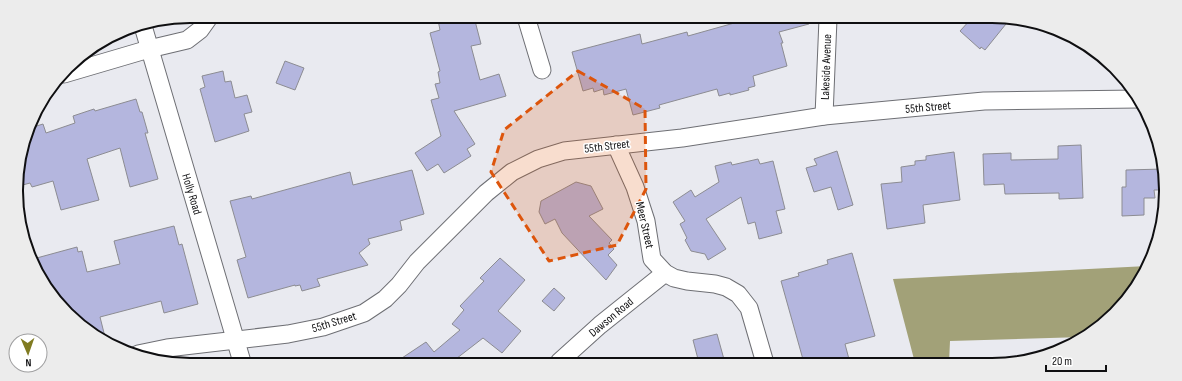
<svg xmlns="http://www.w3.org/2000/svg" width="1182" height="381" viewBox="0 0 1182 381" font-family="'Sofia Sans Condensed',sans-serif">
<rect width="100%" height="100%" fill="#e9eaf0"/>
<path fill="#a2a178" d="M1147,266L1143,278L1107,322L1083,337L950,341L949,363H915L893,279Z"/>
<g fill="#b4b6de" stroke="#8c8c92">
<path d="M449,17H474L481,44L471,46L480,80L499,74L506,96L454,111L475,144L467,149L471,156L444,173L438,164L427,171L415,153L441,136L431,100L439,98L435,84L440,83L438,72L440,71L430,33L440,30L438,20Z"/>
<path d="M752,18L808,19L809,24L779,32L783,43H781L787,66L753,76L755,86L748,88L749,90L730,95V93L719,96L717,89L659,105L660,108L633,115L626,89L604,95L603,89L594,92L593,88L583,91L572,52L640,34L642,44L687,32L688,36Z"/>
<path d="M971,19H1010L985,50L981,47L980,49L960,31Z"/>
<path d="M285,61L304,68L295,90L276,83Z"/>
<path d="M223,71L225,82L231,81L235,98L247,95L252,112L244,114L249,131L215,142L200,89L205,87L202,76Z"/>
<path d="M136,99L140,112H142L148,133H145L158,179L130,187L120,148L87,159L99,200L61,210L53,181L32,187L30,183L19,186L17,168L30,128L43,124L46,133L75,123L73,116L94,109L95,111Z"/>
<path d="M1081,145L1083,198L1059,199V193L1005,194L1004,184L984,185L983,154L1011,153V160L1058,159V146Z"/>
<path d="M837,151L853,205L838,210L831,187L814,192L806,168L817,165L814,159Z"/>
<path d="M954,152L960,200L923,205L925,223L887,229L881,184L902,182L901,167L915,165V161L926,160V156Z"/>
<path d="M758,159L760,164L773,161L785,209L776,211L782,233L759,239L755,222L748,224L741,197L706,219L726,249L708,260L705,254L691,251L685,240L687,238L680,224L685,221L673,202L691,190L695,197L719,182L715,166L731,162L732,165Z"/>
<path d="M1163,169V190H1154L1155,198H1144V215L1122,216V187H1126V170Z"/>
<path d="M412,170L424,214L400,221L402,230L368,239L370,244L359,253L368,265L317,279L320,286L302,291L300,285L295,286V285L248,298L237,260L246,257L230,201L251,196L252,199L350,172L353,185Z"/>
<path d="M576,182L591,186L603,209L589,216L612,240L609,243L614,249L608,255L617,265L606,280L562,233L555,219L545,224L539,212L541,201Z"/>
<path d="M174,226L179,245L182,244L198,304L164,313L161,301L100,317L106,341L94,336L46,288L33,259L77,247L78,252L82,251L87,272L120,264L114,241Z"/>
<path d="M852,253L875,336L845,344L850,363H804L781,281L799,276L798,273L828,264L827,260Z"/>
<path d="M500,258L525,280L498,311L521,331L502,353L483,338L452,362H396L426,342L434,352L460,330L452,324L464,310L460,306L484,281L480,278Z"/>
<path d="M554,288L565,298L554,311L542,301Z"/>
<path d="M717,334L725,363H699L693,340Z"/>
</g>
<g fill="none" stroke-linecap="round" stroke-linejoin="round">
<g stroke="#6e6f74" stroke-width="19">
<g id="street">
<path d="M526,17L542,70"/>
<path d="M143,26L242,362"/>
<path d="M64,74L149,49L187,40L200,30L210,16"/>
<path d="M824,116L828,19"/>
<path d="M616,145L635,187L646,221L652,259L665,273L674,278L687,281L715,284L726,287L738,294L749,308L765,363"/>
<path d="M138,354L167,348L288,334L323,327L364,313L385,299L399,285L417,262L486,193L512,172L538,159L564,151L682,138L824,116L984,101L1139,99"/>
<path d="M559,362L600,325L665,273"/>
</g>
</g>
<use href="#street" stroke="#fff" stroke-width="17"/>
</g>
<path fill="#dd550c" fill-opacity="0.2" stroke="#dd550c" stroke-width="3" stroke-dasharray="8 5" stroke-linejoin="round" d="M578,71L645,109L646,189L617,245L549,261L491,172L504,130Z"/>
<g text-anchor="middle" stroke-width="3" stroke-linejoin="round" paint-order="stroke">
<g font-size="12" fill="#0f0f11" stroke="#fff">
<text transform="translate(826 67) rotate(-88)" y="4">Lakeside Avenue</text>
<text transform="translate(928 107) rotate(-5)" y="4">55th Street</text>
<text transform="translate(607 146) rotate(-7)" y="4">55th Street</text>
<text transform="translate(192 194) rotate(73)" y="4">Holly Road</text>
<text transform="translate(645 225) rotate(77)" y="4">Meer Street</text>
<text transform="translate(611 317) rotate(-40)" y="4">Dawson Road</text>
<text transform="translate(334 322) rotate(-17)" y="4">55th Street</text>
</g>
</g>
<path d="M0 0H1182V381H0ZM190 23H992A167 167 0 0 1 1159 190V191A167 167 0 0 1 992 358H190A167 167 0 0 1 23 191V190A167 167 0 0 1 190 23Z" fill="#ececec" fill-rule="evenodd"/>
<path fill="none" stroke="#0f0f11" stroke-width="2" d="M190 23H992A167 167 0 0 1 1159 190V191A167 167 0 0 1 992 358H190A167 167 0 0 1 23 191V190A167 167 0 0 1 190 23Z"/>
<g transform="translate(28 353) rotate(178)"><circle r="19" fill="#ffffff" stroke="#9f9fa0"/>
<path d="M0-3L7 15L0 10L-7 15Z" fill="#807b21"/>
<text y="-6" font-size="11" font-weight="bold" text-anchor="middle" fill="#0f0f11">N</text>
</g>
<path d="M1046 365v6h60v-6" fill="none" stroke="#0f0f11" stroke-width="2"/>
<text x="1052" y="365" font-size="12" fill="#0f0f11" stroke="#ffffff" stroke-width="3" paint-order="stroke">20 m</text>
</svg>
